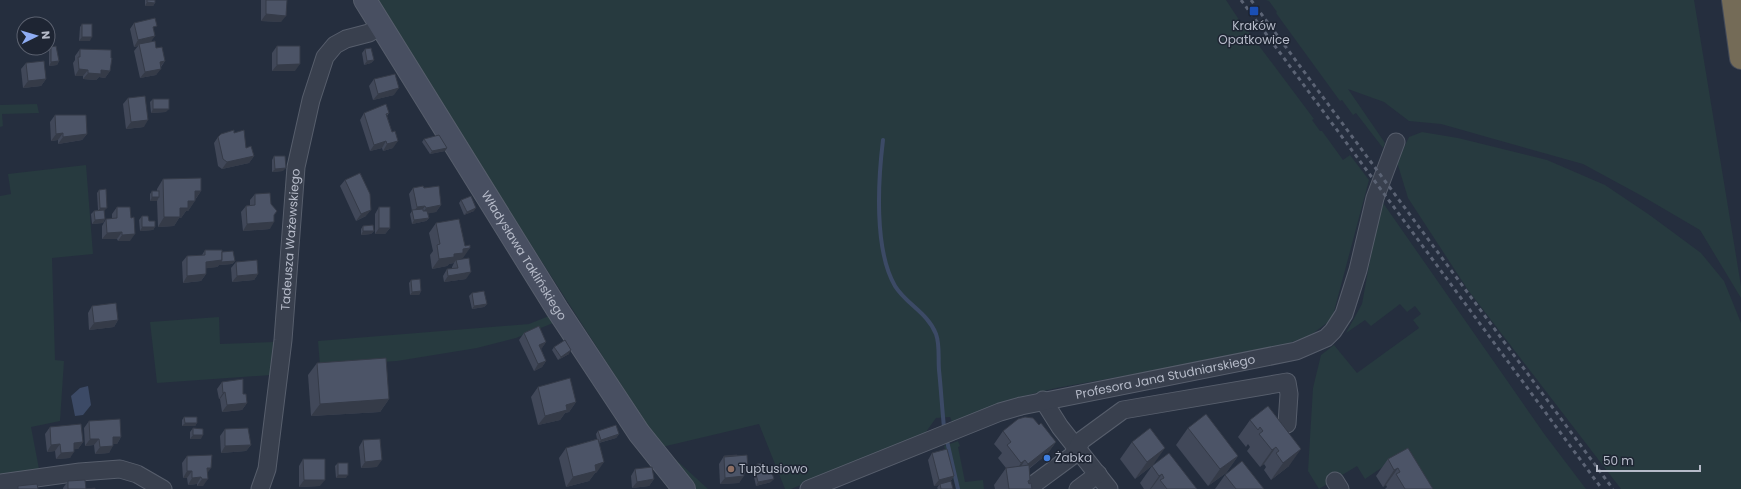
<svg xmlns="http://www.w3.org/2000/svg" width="1741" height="489" viewBox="0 0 1741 489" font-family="Poppins,sans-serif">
<rect width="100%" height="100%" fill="#252e3e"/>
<g fill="#273a3f">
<path d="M378,0H1226L1247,32L1248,31L1314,119L1312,120L1320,131H1322L1343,160L1350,155L1369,180L1332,319L1311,335L1271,350L1056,388L1008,400L953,424L950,417L936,418L923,436L791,489H785L759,424L662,447L708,489H695L658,447H661L445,111Z"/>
<path d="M1266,0H1694L1741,286V298L1700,230L1642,196L1583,164L1441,124L1409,121L1384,102L1348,89L1385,143L1383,148L1356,113L1353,115L1342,100L1340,101L1276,13L1277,12L1269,1Z"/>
<path d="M37,104L39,113L2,114L3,126L0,127V105Z"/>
<path d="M1422,132L1458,138L1547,160L1605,185L1651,216L1701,253L1724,281L1741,323V489H1621L1468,290L1408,198L1397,162L1409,137Z"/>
<path d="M86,165L93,254L52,258L55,360L64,361L60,421L31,427L39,469L0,476V196L11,194L8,174Z"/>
<path d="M1381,200L1545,435L1586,489H1416L1396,458L1365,479L1357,466L1319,489L1308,471L1313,388L1321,355L1334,345L1357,373L1419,328L1413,320L1421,314L1415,306L1407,312L1400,304L1371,326L1365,320L1346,333L1362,304Z"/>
<path d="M549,316L553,323L516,338L477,348L397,361L320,366L318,341L529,324Z"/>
<path d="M219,317L220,344L274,342L271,375L157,383L150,322Z"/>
<path d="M958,441L960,446L958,447L965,482L983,480L984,489H956L944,446Z"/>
</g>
<path fill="#3c4a66" d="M88,386L91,405L83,415L75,416L71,396L80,388Z"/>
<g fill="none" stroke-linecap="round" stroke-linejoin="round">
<g stroke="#3c4a66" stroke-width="4">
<path d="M883,140C878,181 874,250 895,286C906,304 928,313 936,334C940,345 938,358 939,370C941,389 942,408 944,427"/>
<path d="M947,441L958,489"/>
</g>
<g stroke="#575e6c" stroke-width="19">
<g id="street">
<path d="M1043,400L1060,427L1109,489"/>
<path d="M1335,481L1340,489"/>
<path d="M0,483L80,472L120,469L137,474L163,489"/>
<path d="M1030,487L1072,456L1082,440L1123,410L1287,382L1289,394L1287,424"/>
<path id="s1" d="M260,489L267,469L283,340L296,167L311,100L325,57L335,45L346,39L369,33L380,26"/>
<path id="s2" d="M809,489L1000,412L1021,406L1296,351L1326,338L1333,331L1344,314L1358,270L1375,198L1396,142"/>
<path d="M1078,489L1098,474"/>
</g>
</g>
<g stroke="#575e6c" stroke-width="24">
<g id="secondary">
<path id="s3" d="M365,0L557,309L639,433L684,489"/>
</g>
</g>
<g stroke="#444b59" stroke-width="24">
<path id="highway" d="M1733,0L1741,58"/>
</g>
<use href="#street" stroke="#39404e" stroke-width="17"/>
<use href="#secondary" stroke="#484f61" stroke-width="22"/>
<use href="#highway" stroke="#746b57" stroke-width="22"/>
<g stroke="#5c6475" stroke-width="3" stroke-dasharray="4 4" stroke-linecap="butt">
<path d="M1241,0L1602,489"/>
<path d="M1251,0L1613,489"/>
</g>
</g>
<g fill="#414859">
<path d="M130,0H155V3L153,6H145V0Z"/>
<path d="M261,0H287L281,22L261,21Z"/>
<path d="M134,23L153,30L151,42L156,48L165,61L161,67L156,75L140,78L134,51L138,46L134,47L130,29Z"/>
<path d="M82,24L90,41H79L80,27Z"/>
<path d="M277,46L295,71H272V53Z"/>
<path d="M51,47L59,61L57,65L49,66V50Z"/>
<path d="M80,49L110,71L105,78L99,77L96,80L83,79V76H75L73,63L75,60V56Z"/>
<path d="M365,49L374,60L371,63L364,65L362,53Z"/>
<path d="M26,63L46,79L41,86L23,88L21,69Z"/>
<path d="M374,79L394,95L373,100L369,86Z"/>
<path d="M128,98L144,127L126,129L123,104Z"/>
<path d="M153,99L166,112L151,113L150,102Z"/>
<path d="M364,113H389L387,116L392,132L393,148L383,151L382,148L370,151L360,120Z"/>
<path d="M55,115L87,134L82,140L58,144V140L51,141L50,122Z"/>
<path d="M234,133L246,148L254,156L249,163L222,169L218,166L214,143L218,137Z"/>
<path d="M424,139L447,148L445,151L430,154L422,142Z"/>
<path d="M274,156L283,171L272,172V160Z"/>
<path d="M163,179L201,191L188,211H186L181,218H179L174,226L158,227L157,201H150V194L152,191H157V189Z"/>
<path d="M345,180L366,216L356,221L340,186Z"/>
<path d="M413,188H424L441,205L436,212L428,213L429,218L426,221L412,224L410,214L412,211L409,194Z"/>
<path d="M99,190L104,211L105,219L103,223L92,224L91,214L94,211L98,210L97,193Z"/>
<path d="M255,194L271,204L270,229L243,231L241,212L246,206L250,205V200Z"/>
<path d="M461,200L474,211L464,215L459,203Z"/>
<path d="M117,207L130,241H118L117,239H102V226L106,219H112V214Z"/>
<path d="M379,207L390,228L385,234H375V214Z"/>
<path d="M142,216L155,227L153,230L140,231L139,220Z"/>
<path d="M436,223L463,258L459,259L458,260L466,279L444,282L443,276L447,269H452V267L454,263L449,264L447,266L432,269L430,255L433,251L429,233Z"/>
<path d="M363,226L374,231L371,234L361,235V229Z"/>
<path d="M205,250L222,252L235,261L232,264L219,265L217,267L206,268V274L201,281L183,283L182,262L187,256L202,255Z"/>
<path d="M236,262L258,274L254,280L232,282L231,268Z"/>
<path d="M411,280L421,291L419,295H410L409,283Z"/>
<path d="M472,293L487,304L484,307L472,309L469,296Z"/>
<path d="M92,306L118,320L114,327L89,330L88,313Z"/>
<path d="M524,333L546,342L541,349L546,361L542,367L534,371L519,340Z"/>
<path d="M554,347L569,354L558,360L552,350Z"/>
<path d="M317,363L389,399L380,412L311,416L308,375Z"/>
<path d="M222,382L243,394L247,403L242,410L222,412L220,399H219L217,389Z"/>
<path d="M538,387L576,402L569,412L565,413L560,420L538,425L531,397Z"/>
<path d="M1268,406L1289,466L1271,480L1264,470L1266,467L1264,464L1260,467L1247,451L1250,447L1248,444L1246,447L1238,437L1250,420Z"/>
<path d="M184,417L197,423L195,426H182V420Z"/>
<path d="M89,421L121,437L117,444H113L109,453L95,454L94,445L85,446L84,428Z"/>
<path d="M1039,425L1056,442L1047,454L1029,469V483L1032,489H995L994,485L1006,468L998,458L1002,453L994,444L1003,431Z"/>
<path d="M50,427L83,442L78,449H74L70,458L56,459L55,451L47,452L45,434Z"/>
<path d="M193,428L201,439H190V432Z"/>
<path d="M1188,428L1238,456L1226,473L1208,486L1176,445Z"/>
<path d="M225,429L251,445L246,451L221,453L220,436Z"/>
<path d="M598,431L619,434L616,438L599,443L597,472L595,473L589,481L566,487L559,458L566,448L597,439L596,434Z"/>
<path d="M363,440L377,467L361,468L359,447Z"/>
<path d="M1132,442L1153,465L1135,479L1120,459Z"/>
<path d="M932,453L954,476L950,482L953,489H938L937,488L939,485L934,486L928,460Z"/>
<path d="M187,456L207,473L203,486H197V484L188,485L187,478H183L182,463Z"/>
<path d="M724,456L748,468L739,483L720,484L719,464Z"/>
<path d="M303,459L320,486L299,487V466Z"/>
<path d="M1388,459L1433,489H1385L1387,487L1386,485L1383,487L1376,476Z"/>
<path d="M338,463L346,478H336L335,466Z"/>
<path d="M757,464L766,474L771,482L756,486L754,477L756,474L755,467Z"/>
<path d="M1152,466L1197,489H1144L1140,483Z"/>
<path d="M635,469L654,479L649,486L632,488L631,476Z"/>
<path d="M1225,475L1264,489H1215Z"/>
<path d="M68,481L86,489H95H63V488Z"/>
</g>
<g fill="#353b48">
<path d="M147,2L155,3L153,6H145Z"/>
<path d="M266,14L286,16L281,22L261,21Z"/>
<path d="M155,36L150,43L139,44L138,46L134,47L138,40Z"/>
<path d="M82,37H92L90,41H79Z"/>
<path d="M374,60L371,63L364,65L367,61Z"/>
<path d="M59,61L57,65L49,66L51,62Z"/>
<path d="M165,61L160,67V62Z"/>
<path d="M300,64L295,71H272L277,65Z"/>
<path d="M79,69L88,70L83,76H75Z"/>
<path d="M161,69L156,75L140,78L145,72Z"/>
<path d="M101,70L110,71L105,78L99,77L96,80L83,79L88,73Z"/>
<path d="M46,79L41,86L23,88L28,81Z"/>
<path d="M399,88L394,95L373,100L378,94Z"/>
<path d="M153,109H169L166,112L151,113Z"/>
<path d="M148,120L144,127L126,129L131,122Z"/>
<path d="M63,133L58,140L51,141L56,134Z"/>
<path d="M87,134L82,140L58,144L63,137Z"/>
<path d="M386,141L382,148L370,151L374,145Z"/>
<path d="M398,141L393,148L383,151L387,144Z"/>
<path d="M447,148L445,151L430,154L432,151Z"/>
<path d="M254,156L249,163L222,169L227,162Z"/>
<path d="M286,168L283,171L272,172L275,169Z"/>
<path d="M195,191H201L194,201Z"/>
<path d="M152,197H159L157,201H150Z"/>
<path d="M188,201H195L188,211H186L181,218H179L174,226L158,227L164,217L180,208Z"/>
<path d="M441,205L436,212L421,215L426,208Z"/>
<path d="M425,206L421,212L412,214L417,207Z"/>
<path d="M100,208H107L104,211H98Z"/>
<path d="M476,208L474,211L464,215L467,212Z"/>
<path d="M371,210L366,216L356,221L361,214Z"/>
<path d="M429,218L426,221L412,224L414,220Z"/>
<path d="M105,219L103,223L92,224L95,220Z"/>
<path d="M274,222L270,229L243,231L247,224Z"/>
<path d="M142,227H155L153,230L140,231Z"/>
<path d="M379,228H390L385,234H375Z"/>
<path d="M363,231H374L371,234L361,235Z"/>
<path d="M122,232L117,239H102L107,233Z"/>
<path d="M135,234L130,241H118L122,235Z"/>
<path d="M470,248L463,258L459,259L457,262L456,260L454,263L449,264L447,266L432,269L439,259L454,254L463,249Z"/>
<path d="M222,260L235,261L232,264L219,265L217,267L201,269L206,262Z"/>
<path d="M471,272L466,279L444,282L448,276Z"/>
<path d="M206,274L201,281L183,283L187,276Z"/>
<path d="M258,274L254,280L232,282L237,276Z"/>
<path d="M421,291L419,295H410L412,292Z"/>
<path d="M487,304L484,307L472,309L474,306Z"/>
<path d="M118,320L114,327L89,330L94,323Z"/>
<path d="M546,342L542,348L535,352L539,345Z"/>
<path d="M571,350L569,354L558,360L561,357Z"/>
<path d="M546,361L542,367L534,371L538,364Z"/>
<path d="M225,392L220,399H219L223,393Z"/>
<path d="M389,399L380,412L311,416L320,404Z"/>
<path d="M576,402L569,412L565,413L560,420L538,425L545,416L566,405Z"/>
<path d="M247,403L242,410L222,412L227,405Z"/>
<path d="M185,423H197L195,426H182Z"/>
<path d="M619,434L616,438L598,443L601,440Z"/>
<path d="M193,435H203L201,439H190Z"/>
<path d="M113,437H121L117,444H108Z"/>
<path d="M90,439H99L94,445L85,446Z"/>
<path d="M83,442L78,449L69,450L74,443Z"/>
<path d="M1056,442L1047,454L1019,476L1028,464Z"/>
<path d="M60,444L55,451L47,452L51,445Z"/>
<path d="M251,445L246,451L221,453L225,446Z"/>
<path d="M113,446L109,453L95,454L100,447Z"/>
<path d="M1276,447L1264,464L1260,467L1272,450Z"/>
<path d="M1165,448L1153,465L1135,479L1147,462Z"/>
<path d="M1301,449L1289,466L1271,480L1283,463Z"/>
<path d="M74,452L70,458L56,459L61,453Z"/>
<path d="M1238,456L1226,473L1208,486L1220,469Z"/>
<path d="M382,460L377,467L361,468L365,462Z"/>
<path d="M1025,460L1017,473L1013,476L1021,463Z"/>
<path d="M604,462L597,472L595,473L589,481L566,487L573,477L595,465Z"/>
<path d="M207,468H211L206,475Z"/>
<path d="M748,468L743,475V469Z"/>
<path d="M1398,468L1386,485L1383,487L1394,470Z"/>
<path d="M187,471H192L187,478H183Z"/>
<path d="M1162,474L1151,489H1150L1159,476Z"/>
<path d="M338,475H348L346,478H336Z"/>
<path d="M744,476L739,483L720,484L725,478Z"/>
<path d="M954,476L949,483L934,486L939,480Z"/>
<path d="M201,477L197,484L188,485L192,478Z"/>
<path d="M202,479H208L203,486H197Z"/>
<path d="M654,479L649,486L632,488L637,482Z"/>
<path d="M774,479L771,482L756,486L758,482Z"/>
<path d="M304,480H325L320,486L299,487Z"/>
</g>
<g fill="#4c5467" stroke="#353b48">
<path d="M147,0H155V3L147,2Z"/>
<path d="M266,0H287L286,16L266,14Z"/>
<path d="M155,18L157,26L153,27L155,36L138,40L134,23Z"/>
<rect x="82" y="24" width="10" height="13"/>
<path d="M155,41L156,48L162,47L165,61L160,62L161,69L145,72L139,44Z"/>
<path d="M56,46L59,61L51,62V47Z"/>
<path d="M277,46H300V64L277,65Z"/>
<path d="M371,48L374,60L367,61L365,49Z"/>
<path d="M80,49L111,50V58H112L110,71L101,70V74L88,73V70L79,69L78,57H80Z"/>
<path d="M44,61L46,79L28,81L26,63Z"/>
<path d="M395,74L399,88L378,94L374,79Z"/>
<path d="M145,96L148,120L131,122L128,98Z"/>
<rect x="153" y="99" width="16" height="10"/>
<path d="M386,104L389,113L386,114L392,132L395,131L398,141L387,144L386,141L374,145L364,113Z"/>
<path d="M55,115H86L87,134L63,137V133L56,134Z"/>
<path d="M234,130V133L244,130L246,148L251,146L254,156L227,162L223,159L218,137L221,134Z"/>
<path d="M439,135L447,148L432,151L424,139Z"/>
<path d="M274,156H285L286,168L275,169Z"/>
<path d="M360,173L370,194L371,210L361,214L345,180Z"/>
<path d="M201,178V191H195V201H188V208H180V217H164L163,179Z"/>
<path d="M423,186L424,188L439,186L441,205L426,208L425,206L417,207L413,188Z"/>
<path d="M106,189L107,208H100L99,190Z"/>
<rect x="152" y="191" width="7" height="6"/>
<path d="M270,193L271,204L277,211L274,215V222L247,224L246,206L255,205V194Z"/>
<path d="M471,196L476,208L467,212L461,200Z"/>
<path d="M117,207H130L131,218L134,217L135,234L122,235V232L107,233L106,219L117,218Z"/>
<rect x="379" y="207" width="11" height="21"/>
<path d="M423,209V211H427L429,218L414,220L412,210Z"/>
<path d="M104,210L105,219L95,220L94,211Z"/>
<path d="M142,216H148L149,221H155V227H142Z"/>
<path d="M459,219L465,246L470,245V248L463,249V253L454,254V257L439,259L437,245L440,244L436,223Z"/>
<path d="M373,225L374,231H363V226Z"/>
<path d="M205,250H222V260L206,262V274L187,276V256L205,255Z"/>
<path d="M233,251L235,261L221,262L222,260V252Z"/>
<path d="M469,258L471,272L448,276L447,269L458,268L456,260Z"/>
<path d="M257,260L258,274L237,276L236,262Z"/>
<path d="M420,279L421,291L412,292L411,280Z"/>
<path d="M484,291L487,304L474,306L472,293Z"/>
<path d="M116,303L118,320L94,323L92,306Z"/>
<path d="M539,326L546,342L539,345L546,361L538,364L524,333Z"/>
<path d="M565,340L571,350L561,357L554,347Z"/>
<path d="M386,358L389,399L320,404L317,363Z"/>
<path d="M570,378L576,402L566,405L567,410L545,416L538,387Z"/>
<path d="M243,379V394H246L247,403L227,405L225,392L223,393L222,382Z"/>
<path d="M1268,406L1301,449L1283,463L1276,453L1279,451L1276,447L1272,450L1259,434L1263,431L1260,427L1258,430L1250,420Z"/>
<path d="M1206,414L1238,456L1220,469L1188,428Z"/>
<path d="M184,417H197V423H185Z"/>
<path d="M1025,417L1033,418L1039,425L1041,423L1056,442L1028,464L1025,460L1021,463L1007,445L1011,442L1003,431L1018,419Z"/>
<path d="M120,419L121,437H113V446L100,447L99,439H90L89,421Z"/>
<path d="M81,424L83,442L74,443V452L61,453L60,444L51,445L50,427Z"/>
<path d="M616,425L619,434L601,440L598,431Z"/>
<path d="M193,428L203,429V435H193Z"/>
<path d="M248,428L251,445L225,446V429Z"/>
<path d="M1150,428L1165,448L1147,462L1132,442Z"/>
<path d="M380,439L382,460L365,462L363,440Z"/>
<path d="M598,439L604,462L595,465L596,471L573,477L566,448Z"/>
<path d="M1408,448L1433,489H1405L1396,474L1400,472L1398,468L1394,470L1388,459Z"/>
<path d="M947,449L954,476L939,480L932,453Z"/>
<path d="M1169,453L1197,489H1167L1160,480L1164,478L1162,474L1159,476L1152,466Z"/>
<path d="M212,455L211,468H207L208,479H202L201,477L192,478V471H187V456Z"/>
<path d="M737,455V456L724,457V456Z"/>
<path d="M747,455L748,468L743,469L744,476L725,478L724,457Z"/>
<path d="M303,459H325V480H304Z"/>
<path d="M1242,461L1264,489H1236L1225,475Z"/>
<rect x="338" y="463" width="10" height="12"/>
<path d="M763,463L766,474L772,473L774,479L758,482L756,474L759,473L757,464Z"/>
<path d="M1029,465L1030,480L1028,481L1029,484L1031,483L1032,489H1009L1006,468Z"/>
<path d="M652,467L654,479L637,482L635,469Z"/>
<path d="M85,480L86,489L95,488V489H68V481Z"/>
<path d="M951,481L953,489H941L940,484Z"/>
<path d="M37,484L38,489H18V486Z"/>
</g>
<rect fill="#1a4fb4" stroke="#1e2533" stroke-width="1.5" x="1249" y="6" width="10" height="10" rx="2"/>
<circle fill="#3f7fe0" stroke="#1e2533" stroke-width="1.5" cx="1047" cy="458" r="4"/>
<circle fill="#8d6e63" stroke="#1e2533" stroke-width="1.5" cx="731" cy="469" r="4"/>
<g text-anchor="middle" stroke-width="3" stroke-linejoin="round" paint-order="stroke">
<g font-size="12" fill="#b6bbc9" stroke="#1e2533" text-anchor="start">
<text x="1254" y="30" text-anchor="middle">Kraków<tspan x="1254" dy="14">Opatkowice</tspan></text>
<text x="1055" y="462">Żabka</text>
<text x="739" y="473">Tuptusiowo</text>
</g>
<g font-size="12" fill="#b6bbc9" stroke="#1e2533">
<text dy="4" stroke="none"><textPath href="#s1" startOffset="252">Tadeusza Ważewskiego</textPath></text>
<text dy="4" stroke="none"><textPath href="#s3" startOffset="301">Władysława Taklińskiego</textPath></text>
<text dy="4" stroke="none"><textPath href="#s2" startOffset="375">Profesora Jana Studniarskiego</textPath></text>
</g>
</g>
<g transform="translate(36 36) rotate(85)"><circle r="19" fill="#1e2533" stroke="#5b616f"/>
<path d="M0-3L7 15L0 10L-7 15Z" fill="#8fadf4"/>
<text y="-6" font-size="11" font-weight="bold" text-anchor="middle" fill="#b6bbc9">N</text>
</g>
<path d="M1597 465v6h103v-6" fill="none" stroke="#b6bbc9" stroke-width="2"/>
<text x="1603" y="465" font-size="12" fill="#b6bbc9" stroke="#1e2533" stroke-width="3" paint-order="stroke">50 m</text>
</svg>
